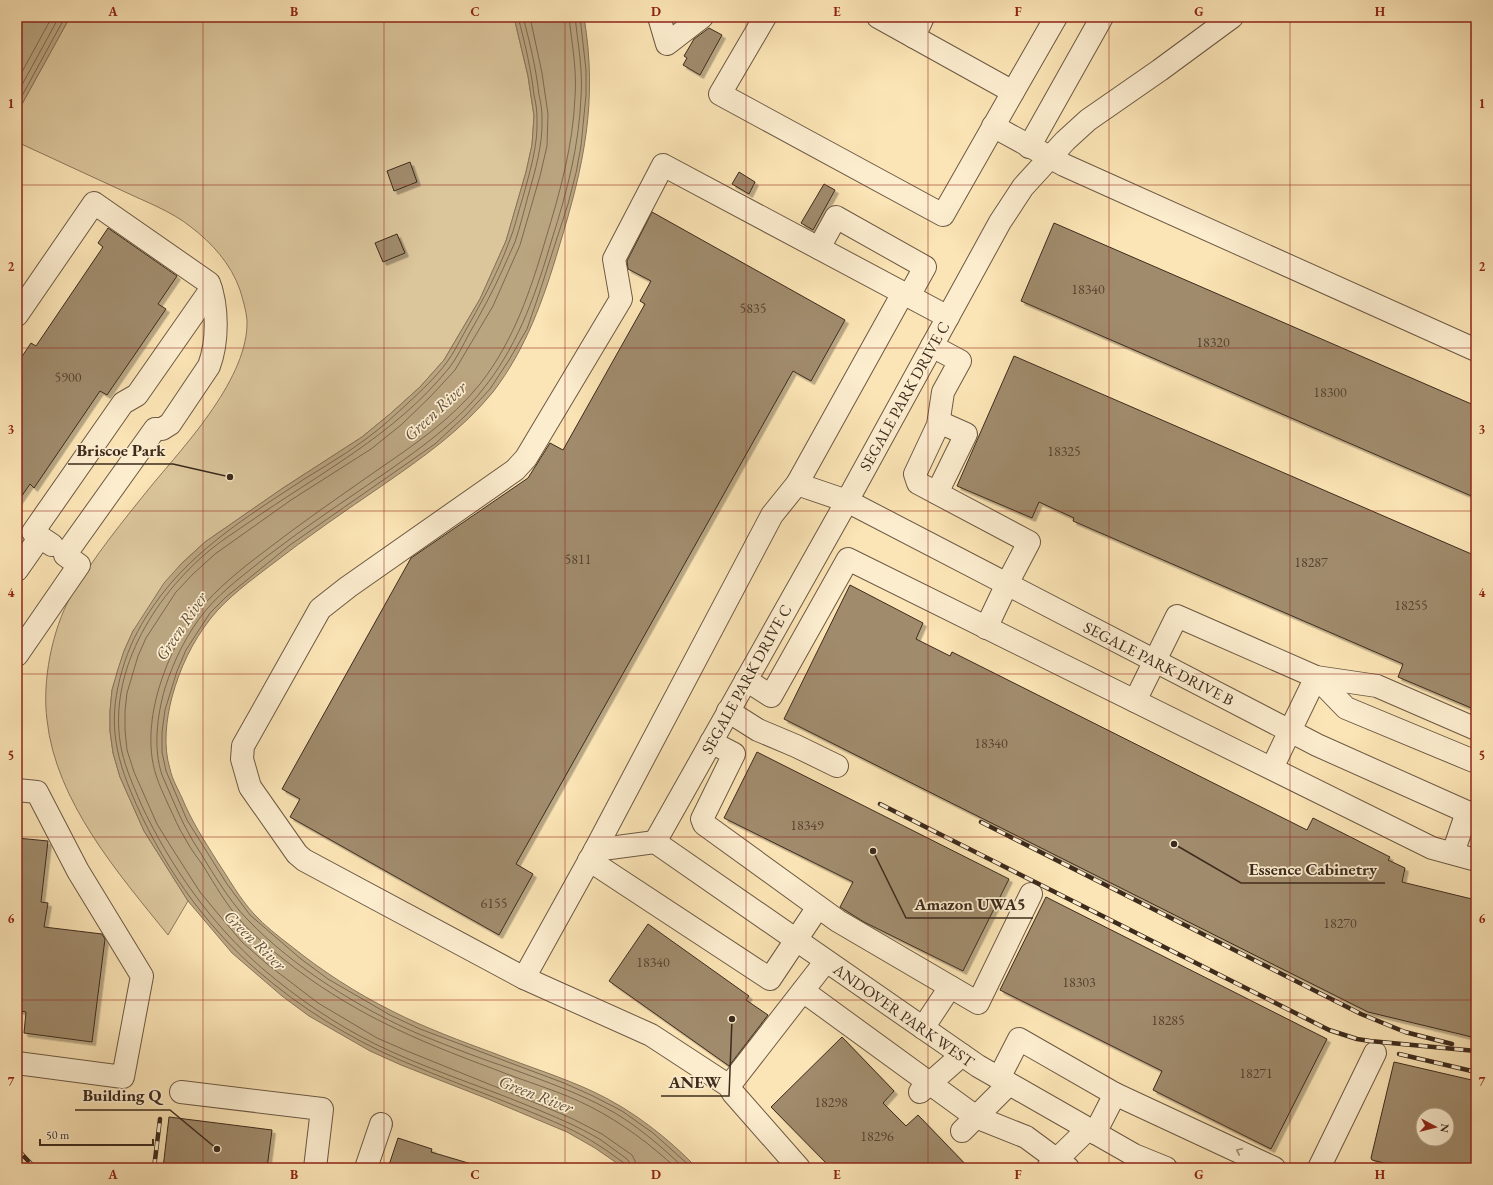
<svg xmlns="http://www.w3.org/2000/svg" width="1493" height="1185" viewBox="0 0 1493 1185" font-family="'EB Garamond',serif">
<defs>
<filter id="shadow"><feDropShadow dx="3.5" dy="3.5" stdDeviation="0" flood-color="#0004"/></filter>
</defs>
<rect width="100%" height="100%" fill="#fbe4b5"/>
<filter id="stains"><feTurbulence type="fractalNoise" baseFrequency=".005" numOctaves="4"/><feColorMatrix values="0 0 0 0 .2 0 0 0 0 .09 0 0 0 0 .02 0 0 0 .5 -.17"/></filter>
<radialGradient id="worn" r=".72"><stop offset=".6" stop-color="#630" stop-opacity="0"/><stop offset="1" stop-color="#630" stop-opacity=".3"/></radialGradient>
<path fill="#dbc59b" stroke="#8c785c" d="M70,17H514L528,76L534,116L532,145L526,172L506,241L480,299L444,360L420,387L390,414L362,437L283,488L205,542L182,563L133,631L124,651L112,690L110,711V731L113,753L120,777L144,831L188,901L168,935C118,873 56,802 47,720C42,681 52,630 71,596C94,556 123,521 152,485C186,444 249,377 247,320C246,310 243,300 240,290C231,264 212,243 191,227C171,211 146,202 123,191C88,175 52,158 17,142V113Z"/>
<g fill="#baa581" stroke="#887459">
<path d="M17,17H70L17,113Z"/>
<path d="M514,17H584C598,102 584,165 559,247C544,298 526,349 493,392C462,430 422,458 383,485C345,511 307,537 271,565C250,581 228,597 211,618C192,642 180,668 172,697C166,720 163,746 170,769C172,779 178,789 182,798C192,822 204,840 217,861C229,879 240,899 254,914C265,926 278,936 291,946C322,971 356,993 392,1011C425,1028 461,1041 496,1054C529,1067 562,1077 594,1092C632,1110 667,1137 697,1168H624L595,1148L567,1132L488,1099L401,1065L370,1051L309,1016L282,996L232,953L188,901L144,831L120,777L113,753L110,731V711L112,690L118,669L124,651L133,631L164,583L182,563L205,542L283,488L362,437L390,414L420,387L444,360L480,299L506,241L526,172L532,145L534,116L528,76Z"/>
</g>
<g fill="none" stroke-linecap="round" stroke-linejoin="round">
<g stroke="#7c684f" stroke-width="1">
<path d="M518,17C525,43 531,69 534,95C536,103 537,111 537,119C538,146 530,171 523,197C518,212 515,228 509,242C497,275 480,305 463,335C458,344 453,354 447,362C436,377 422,390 408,403C395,415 381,428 366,439C341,458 312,473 286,491C237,523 188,556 154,605C142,622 132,640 125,661C109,710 111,744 131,792C159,860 203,924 259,972C301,1008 349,1038 400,1060C442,1078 484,1093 526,1110C550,1120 576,1130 598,1145C607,1150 615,1157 624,1163L626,1168"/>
<path d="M523,17C530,43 536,68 539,95C541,103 542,110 542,118C543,145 535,171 528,196C524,211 520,227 515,242C511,252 506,261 502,271C492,293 481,313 469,334C463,345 457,358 449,368C395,435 318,474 248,523C235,532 222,540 210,550C153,597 105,676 122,752C126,770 134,787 141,804C170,866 211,924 263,969C297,998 335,1024 375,1044C424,1068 478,1085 529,1106C553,1116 578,1126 601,1140C610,1146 618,1153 627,1159L630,1163L631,1168"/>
<path d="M530,17L542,73L548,114L547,146L540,176L520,245L493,306L455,370L430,397L401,425L371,449L291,500L215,554L193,574L176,592L146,638L138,656L127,693L125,711V730L127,750L134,772L157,824L170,845L200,892L219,915L242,942L267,964L318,1003L377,1038L407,1051L543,1106L573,1119L602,1134L632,1155L635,1161L637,1168"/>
<path d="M569,17C572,44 577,70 575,97C573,146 560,192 546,238C531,289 514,341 480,384C451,420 414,445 376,471C339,497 301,523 265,551C212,591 179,622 159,688C151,715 147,747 156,775C159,785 164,795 168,804C174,817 179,829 186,840C191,850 198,858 204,867C215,885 226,904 240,920C252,934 267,946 282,958C348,1011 415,1040 494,1069C526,1082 560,1091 591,1107C622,1123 650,1144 676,1168"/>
<path d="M575,17C578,44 583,70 581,97C579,146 567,192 552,239C537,290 520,341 487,384C461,419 426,444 391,469C349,498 306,526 266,557C245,574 223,590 206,610C187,633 174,660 165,688C157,716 153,748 162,775C166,785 171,795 175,805C180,817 186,829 193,841C209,866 227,899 248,920C293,967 362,1010 421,1035C451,1047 481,1059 512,1069C547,1082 582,1094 615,1113C640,1128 663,1148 684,1168"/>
<path d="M580,17L586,70V95L581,146L576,173L568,204L538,297L527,329L509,360L490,389L465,416L435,444L290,545L226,597L210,613L186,650L177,671L165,710L162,732V752L166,771L187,820L227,884L250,915L301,959L328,979L390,1015L420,1029L564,1083L593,1096L622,1111L653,1133L692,1168"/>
<path d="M17,81L52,17"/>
<path d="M17,94L59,17"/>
<path d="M17,105L65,17"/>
</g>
</g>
<g fill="#a08b6c" stroke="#3d2b1d" fill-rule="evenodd" filter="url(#shadow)">
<path d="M709,28L722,35L700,75L683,65L687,58L684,56L694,39Z"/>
<path d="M410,162L417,182L394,191L387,171Z"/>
<path d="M739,172L755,182L749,194L732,184Z"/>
<path d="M824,184L835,190L813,230L801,223Z"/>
<path d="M652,212L845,320L811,381L793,371L516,864L533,874L499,935L290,817L300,799L282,789L411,558L528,478L550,443L563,450L645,304L640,301L651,281L628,269L627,261Z"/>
<path d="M1054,223L1476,406V498L1021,301Z"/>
<path d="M108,228L177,276L158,304L166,309L107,395L100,391L34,488L30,484L17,503V364L31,343L36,346L103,247L98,243Z"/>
<path d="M397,234L405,253L383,262L375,243Z"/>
<path d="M1014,356L1476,556V710L1398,677L1403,664L1073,521L1074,518L1039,502L1032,518L957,486Z"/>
<path d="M850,585L923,623L916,639L950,656L952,652L1307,830L1313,818L1390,857L1388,860L1405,868L1402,882L1476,900V1038L1368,1012L784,719Z"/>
<path d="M757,752L1009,879L963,971L864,922L840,907L853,882L724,818Z"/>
<path d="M17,838L48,841L41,902L48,903L44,927L102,934L105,939L92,1042L24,1033L26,1012L17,1010Z"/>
<path d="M1046,897L1327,1039L1271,1149L1153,1090L1162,1071L1000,990Z"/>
<path d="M648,924L749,996L746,1000L768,1015L729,1066L609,981Z"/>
<path d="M842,1037L894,1091L883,1103L906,1126L918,1115L969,1168H831L771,1107Z"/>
<path d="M1394,1062L1476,1081V1168H1404L1372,1160L1371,1158ZM1423,1115H1447V1139H1423Z"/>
<path d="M169,1117L272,1130L267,1168H163Z"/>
<path d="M398,1138L432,1149L431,1152L475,1165L474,1168H388Z"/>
</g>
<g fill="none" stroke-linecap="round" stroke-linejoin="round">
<g stroke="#6c5943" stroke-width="24">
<g id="minor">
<path d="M659,17L667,44L702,17"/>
<path d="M765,17L720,94L943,215L1013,92L878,17"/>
<path d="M914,37L923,17"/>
<path d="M1013,92L1056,17"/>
<path d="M993,126L1064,165L1476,350"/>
<path d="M1029,147L1102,17"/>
<path d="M819,248L836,217L925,267L909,296"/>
<path d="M17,315L94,203L209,283C218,307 218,342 209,366L170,424L162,429H155L65,555L79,565L17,655"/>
<path d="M932,346L960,361L943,392L938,425L915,474L918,483L1029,542L1007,584L986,628"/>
<path d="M797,484L903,293"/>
<path d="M937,493L966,434L939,422"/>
<path d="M40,537L33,532L123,403L137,395L211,289"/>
<path d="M17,570L40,537L52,545"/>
<path d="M746,680L771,696L848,559L1432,848L1476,860"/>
<path d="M1135,701L1177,616L1316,677L1377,686L1476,729"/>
<path d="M728,711L758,730L796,746L837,766"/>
<path d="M711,742L734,754L702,819L704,824L838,921L978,1003L1031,894"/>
<path d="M1272,768L1316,677L1346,708L1476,762"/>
<path d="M17,790L37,792L78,871L142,976L123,1077L17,1063"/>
<path d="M655,842L847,501L1000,222L1023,187L1065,141L1088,120L1160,70L1232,17"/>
<path d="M655,842L978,1066L1134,1155L1166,1168"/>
<path d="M595,850L655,842"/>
<path d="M1453,853L1467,812"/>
<path d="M589,860L770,979L818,907"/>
<path d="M524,978L595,850L772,515L797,484L847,501L1317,745L1467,812L1476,814"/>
<path d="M803,991L976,1117L1026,1137L1068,1168"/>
<path d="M923,1028L950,987"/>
<path d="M999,1078L1019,1039L1115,1094L1274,1168"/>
<path d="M729,1086L826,961"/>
<path d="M181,1092L322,1109L315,1168"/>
<path d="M920,1092L962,1055"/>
<path d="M962,1131L1009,1084"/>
<path d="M1095,1133L1115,1094"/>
<path d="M366,1168L381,1124"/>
<path d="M799,1168L733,1093L729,1086L651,1035L524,978L304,860L297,854L250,787L242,759L243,746L320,609L348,587L515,470L526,458L621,299L614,259L663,165L948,317"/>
<path d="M1048,1168L1088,1129"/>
<path d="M1319,1168L1375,1053"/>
</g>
</g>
<use href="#minor" stroke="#fcedcf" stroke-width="22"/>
<g stroke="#3d2b1d" stroke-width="4.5">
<g id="rail">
<path d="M880,804L1329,1030L1357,1039L1370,1041L1476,1051"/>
<path d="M981,822L1361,1014L1405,1032L1452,1044"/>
<path d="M1399,1054L1476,1072"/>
<path d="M17,1149L35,1168"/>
<path d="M154,1168L160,1119"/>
</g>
</g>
<use href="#rail" stroke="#fcedcf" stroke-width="3" stroke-dasharray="9" stroke-linecap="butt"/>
</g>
<defs><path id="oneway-chevron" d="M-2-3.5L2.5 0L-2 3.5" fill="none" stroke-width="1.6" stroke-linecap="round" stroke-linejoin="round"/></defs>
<use stroke="#9c8c76" href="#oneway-chevron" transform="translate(1239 1151) rotate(-155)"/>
<path fill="none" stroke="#8f2418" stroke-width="1" stroke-opacity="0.55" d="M203,17V1168M384,17V1168M565,17V1168M746,17V1168M928,17V1168M1109,17V1168M1290,17V1168M17,185H1476M17,348H1476M17,511H1476M17,674H1476M17,837H1476M17,1000H1476"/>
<g text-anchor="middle" stroke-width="3.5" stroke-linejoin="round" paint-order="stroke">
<g font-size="14" fill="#564331">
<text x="1088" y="294">18340</text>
<text x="753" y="313">5835</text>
<text x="1213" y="347">18320</text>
<text x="68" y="382">5900</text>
<text x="1330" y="397">18300</text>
<text x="1064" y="456">18325</text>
<text x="578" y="564">5811</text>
<text x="1311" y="567">18287</text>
<text x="1411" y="610">18255</text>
<text x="991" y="748">18340</text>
<text x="807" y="830">18349</text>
<text x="494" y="908">6155</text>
<text x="1340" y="928">18270</text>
<text x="653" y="967">18340</text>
<text x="1079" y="987">18303</text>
<text x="1168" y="1025">18285</text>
<text x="1256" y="1078">18271</text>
<text x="831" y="1107">18298</text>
<text x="877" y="1141">18296</text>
</g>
<g font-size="16" fill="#3d2b1d" stroke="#fcedcf">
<text transform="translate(904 396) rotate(-61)" y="6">SEGALE PARK DRIVE C</text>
<text transform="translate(1159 663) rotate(27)" y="6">SEGALE PARK DRIVE B</text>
<text transform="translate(746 679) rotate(-61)" y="6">SEGALE PARK DRIVE C</text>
<text transform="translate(904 1015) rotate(35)" y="6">ANDOVER PARK WEST</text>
</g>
<g font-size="17" font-style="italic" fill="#62503b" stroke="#fcedcf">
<text transform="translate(435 411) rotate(-43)" y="6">Green River</text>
<text transform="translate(181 626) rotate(-56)" y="6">Green River</text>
<text transform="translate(255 940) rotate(44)" y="6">Green River</text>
<text transform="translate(536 1094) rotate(21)" y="6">Green River</text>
</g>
</g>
<path fill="none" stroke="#3d2b1d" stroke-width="1.5" d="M230 477L173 464H68M1174 844L1241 883H1385M873 851L906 918H1033M732 1019L729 1096H661M217 1149L170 1110H75"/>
<g fill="#3d2b1d" stroke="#fcedcf" stroke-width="1.5">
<circle cx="230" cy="477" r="4"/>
<circle cx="1174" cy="844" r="4"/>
<circle cx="873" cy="851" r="4"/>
<circle cx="732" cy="1019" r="4"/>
<circle cx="217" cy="1149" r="4"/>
</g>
<g font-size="17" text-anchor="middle" font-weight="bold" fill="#3d2b1d" stroke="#fcedcf" stroke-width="3.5" stroke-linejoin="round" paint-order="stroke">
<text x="121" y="456">Briscoe Park</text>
<text x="1313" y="875">Essence Cabinetry</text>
<text x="970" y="910">Amazon UWA5</text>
<text x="695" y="1088">ANEW</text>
<text x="122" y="1101">Building Q</text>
</g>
<rect width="1493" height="1185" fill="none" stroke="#fbe4b5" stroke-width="44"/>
<g transform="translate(1435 1127) rotate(97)"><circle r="19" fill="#fcedcf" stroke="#b09f88"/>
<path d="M0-3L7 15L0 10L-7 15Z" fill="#8f2418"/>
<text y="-6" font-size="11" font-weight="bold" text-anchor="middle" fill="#3d2b1d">N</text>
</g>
<path d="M40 1139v6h113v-6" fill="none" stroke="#3d2b1d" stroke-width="2"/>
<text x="46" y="1139" font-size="12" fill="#3d2b1d" stroke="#fcedcf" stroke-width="3" paint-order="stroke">50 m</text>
<rect x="22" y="22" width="1449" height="1141" fill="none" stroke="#8f2418" stroke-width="1.5"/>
<g font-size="13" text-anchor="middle" font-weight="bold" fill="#8f2418">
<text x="113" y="16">A</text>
<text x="294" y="16">B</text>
<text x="475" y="16">C</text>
<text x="656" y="16">D</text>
<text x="837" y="16">E</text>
<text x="1018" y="16">F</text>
<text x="1199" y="16">G</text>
<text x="1380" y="16">H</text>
<text x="11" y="108">1</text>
<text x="1482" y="108">1</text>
<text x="11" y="271">2</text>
<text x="1482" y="271">2</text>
<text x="11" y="434">3</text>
<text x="1482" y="434">3</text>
<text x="11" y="597">4</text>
<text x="1482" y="597">4</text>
<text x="11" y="760">5</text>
<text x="1482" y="760">5</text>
<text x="11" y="923">6</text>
<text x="1482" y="923">6</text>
<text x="11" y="1086">7</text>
<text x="1482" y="1086">7</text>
<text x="113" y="1179">A</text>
<text x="294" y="1179">B</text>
<text x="475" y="1179">C</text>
<text x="656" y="1179">D</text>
<text x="837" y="1179">E</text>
<text x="1018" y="1179">F</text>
<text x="1199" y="1179">G</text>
<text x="1380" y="1179">H</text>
</g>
<rect width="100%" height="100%" filter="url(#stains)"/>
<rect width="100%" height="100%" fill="url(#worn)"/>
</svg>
